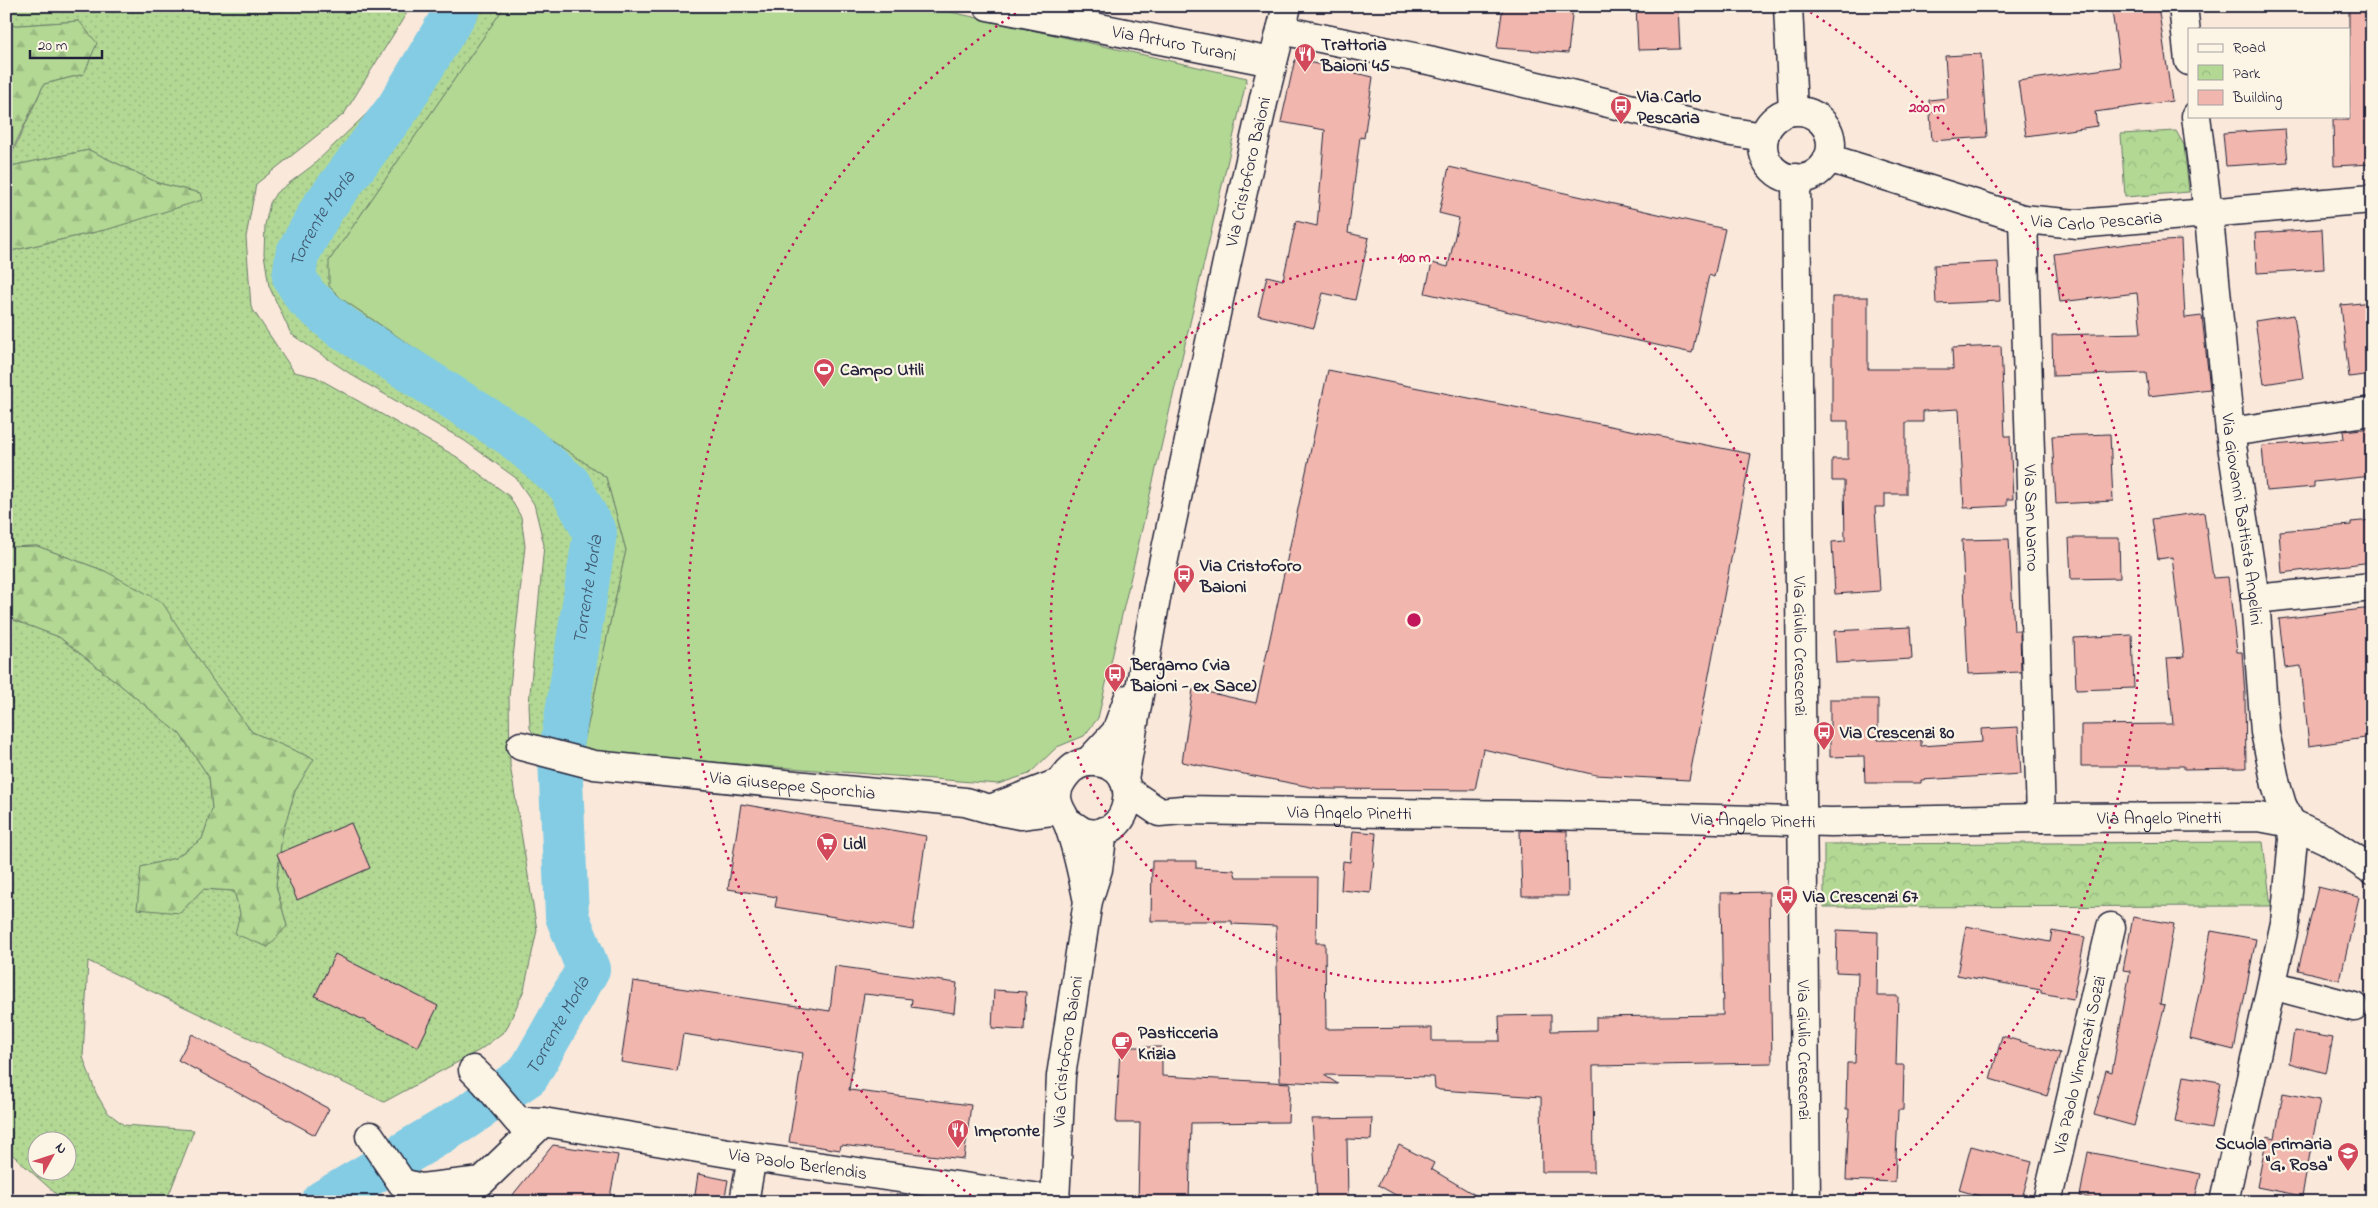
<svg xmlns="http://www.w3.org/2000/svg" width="2378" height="1208" viewBox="0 0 2378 1208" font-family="'Indie Flower',sans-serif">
<defs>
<pattern id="grass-dots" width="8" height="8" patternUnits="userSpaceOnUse" patternTransform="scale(1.25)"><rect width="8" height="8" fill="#b2d894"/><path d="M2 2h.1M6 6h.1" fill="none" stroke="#99b980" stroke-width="1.8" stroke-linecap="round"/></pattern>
<pattern id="forest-firs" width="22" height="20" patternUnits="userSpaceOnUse" patternTransform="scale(1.25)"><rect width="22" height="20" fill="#b2d894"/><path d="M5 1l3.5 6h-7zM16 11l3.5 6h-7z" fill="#99b980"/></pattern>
<pattern id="park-crowns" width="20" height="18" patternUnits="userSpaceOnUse" patternTransform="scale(1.25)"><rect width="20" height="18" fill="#b2d894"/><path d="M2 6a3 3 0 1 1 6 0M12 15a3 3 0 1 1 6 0" fill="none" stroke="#99b980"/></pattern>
</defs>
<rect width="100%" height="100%" fill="#fae8da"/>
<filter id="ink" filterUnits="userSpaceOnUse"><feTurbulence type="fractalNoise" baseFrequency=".02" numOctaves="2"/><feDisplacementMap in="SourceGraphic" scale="10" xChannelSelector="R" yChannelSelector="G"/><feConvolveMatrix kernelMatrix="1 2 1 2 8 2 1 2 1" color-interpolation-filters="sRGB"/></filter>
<g filter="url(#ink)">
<g fill="url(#grass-dots)" stroke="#6a7d68" fill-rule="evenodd">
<path d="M6,6H411L344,114L256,184L246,237L251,307L294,372L316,377L457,457L509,496L521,517L525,546L509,696L510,765L537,930L524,990L506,1030L480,1050L384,1102L88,961L83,1057L96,1093L107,1112L124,1125L194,1130L166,1202H65L6,1149V617L59,637L119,684L180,734L209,777L212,809L202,839L175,858L141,867L180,913L203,889L234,891L240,913L287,926L276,886L282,835L295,791L313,759L252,732L211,678L105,571L37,546L6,547V252L109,229L200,193L158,183L89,150L6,167L44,84L84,74L79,21L6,26ZM38,1140H68V1170H38Z"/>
<path d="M442,6H505L329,261L342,299L606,477L626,550L582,752L538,743L530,728L529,704L544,545L534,504L516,478L465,441L355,377L291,334L269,286L264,254L265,225L270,203L276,193L312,166L380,101Z"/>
</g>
<g fill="url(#forest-firs)" stroke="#6a7d68">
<path d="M79,21L97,43L84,74L44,84L6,163V26Z"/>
<path d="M89,150L158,183L200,193L202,200L109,229L6,252V167Z"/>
<path d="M37,546L105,571L162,602L211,678L252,732L314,759L295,791L282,835L276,886L287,926L268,947L235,934L240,913L234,891L203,889L180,913L137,909L141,867L175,858L202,839L212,809L209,777L180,734L119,684L59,637L6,617V547Z"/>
</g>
<g fill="url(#park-crowns)" stroke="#6a7d68">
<path d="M2176,131L2184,145L2189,192L2125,197L2121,134Z"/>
<path d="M2263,842L2271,906L1824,907V844Z"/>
</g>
<path fill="#b2d894" stroke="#6a7d68" d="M505,6H924L1247,78L1098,718L1084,736L1057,747L1029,774L998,784L582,752L626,550L606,477L342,299L329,286V261Z"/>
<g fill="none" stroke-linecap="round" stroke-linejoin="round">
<path stroke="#83cce4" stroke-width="44" id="s1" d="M323,1202L463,1119L528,1075L588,969L567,916L560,758L595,533L569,484L513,436L340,326L306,297L294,277L297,255L322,209L398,108L459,6"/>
</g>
<g fill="#f1b6ad" stroke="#22223b">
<path d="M1503,6H1573L1568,53L1497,48Z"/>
<path d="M1636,6H1678L1680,49L1638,50Z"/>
<path d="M2146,6H2158L2172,101L2095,112L2097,126L2026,136L2018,81L2120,67L2112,11Z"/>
<path d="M2349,6H2366L2372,65V164L2334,166L2333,120H2349Z"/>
<path d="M1981,54L1987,137L1932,141L1929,100L1948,98L1945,56Z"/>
<path d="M1295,59L1373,77L1364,138L1360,137L1348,233L1369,238L1355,300L1323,293L1314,328L1258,315L1267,276L1283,280L1296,221L1317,226L1325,130L1281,122Z"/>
<path d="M2285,129L2288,162L2226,166L2223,133Z"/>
<path d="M1449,167L1725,229L1714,277L1709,275L1692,353L1425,293L1432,263L1448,267L1459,218L1439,213Z"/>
<path d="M2322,229L2324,269L2257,273L2255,233Z"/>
<path d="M2181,240L2185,318L2202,316L2210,389L2149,396L2146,373L2053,376L2052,335L2141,333L2137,293L2060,302L2054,254L2134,243Z"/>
<path d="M1998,262L2000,301L1936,304L1934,265Z"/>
<path d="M1832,297H1868V369H1953L1952,348L2001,346L2005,436H2010L2013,499H2007V506L1964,508L1959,409L1923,411V422H1906V494H1885V507H1875L1880,591L1835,594L1832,542L1845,541L1844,481H1832V459H1848V421H1832Z"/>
<path d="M2372,302V374L2349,377L2341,305Z"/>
<path d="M2294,315L2303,378L2264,384L2255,321Z"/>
<path d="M1328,370L1751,454L1689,780L1596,775L1483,749L1475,790L1321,789L1182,762L1193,689L1256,703Z"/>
<path d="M2372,428V476L2314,482V487L2266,491L2262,446L2344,439L2343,431Z"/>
<path d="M2110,434L2113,501L2056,504L2052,436Z"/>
<path d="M2204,512L2213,578L2228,577L2237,652H2242L2245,694L2246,768L2184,769V766H2081V725L2173,724L2167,658L2184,657L2172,557L2158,559L2152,519Z"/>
<path d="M2372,520V562L2282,573L2279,531L2351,525V522Z"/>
<path d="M2069,538H2119L2120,578L2071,579Z"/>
<path d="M2009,539L2014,631H2020L2021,672L1968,674L1962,540Z"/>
<path d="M2372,608V737L2309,746L2301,666L2285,668L2279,619Z"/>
<path d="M1910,627L1912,659L1836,663L1834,631Z"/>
<path d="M2132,635L2134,688L2076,690L2074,638Z"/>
<path d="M1830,699H1878V740H1921V746L1982,742L1981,729L2018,727L2021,774L1921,780V783H1865L1864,756L1830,757Z"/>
<path d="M741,804L926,836L913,930L775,907L777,897L728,889Z"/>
<path d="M351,823L370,868L297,900L277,854Z"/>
<path d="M1520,830L1567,831L1568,896H1522Z"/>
<path d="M1353,831L1376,833L1371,893L1341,890L1343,861L1350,862Z"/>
<path d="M1152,861H1196V868L1234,870L1236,877H1317L1316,943H1325L1326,1029L1432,1028V1041H1500L1499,1016L1551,1015V1031L1596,1030V1017L1723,1015L1721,893L1769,892L1772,1063L1593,1066L1594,1172H1542L1541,1097L1440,1090L1435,1088L1434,1077L1324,1075L1338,1084L1280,1081L1276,926L1232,924V921H1151Z"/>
<path d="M2318,887L2359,897L2340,980L2298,970Z"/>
<path d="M2133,917L2174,924L2160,1004L2165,1005L2134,1126L2094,1115L2106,1070L2112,1072L2130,971L2123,970Z"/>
<path d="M1966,926L2050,942L2052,931L2085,937L2073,999L2041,993V990L1957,975Z"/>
<path d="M1837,930L1878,932L1877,996H1898L1896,1065H1904L1903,1110H1898L1895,1182L1846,1180L1849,1109H1846L1847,1063H1855L1858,973L1836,972Z"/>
<path d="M2211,931L2256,939L2234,1050L2190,1039Z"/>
<path d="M335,954L438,1006L418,1047L315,996Z"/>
<path d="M835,966L957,983L954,1013L911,1007L912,999L864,994L849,1090L971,1105L964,1159L841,1145L840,1150L789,1142L803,1053L683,1034L677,1071L621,1062L633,981L830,1011Z"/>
<path d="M994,990L1026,992L1024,1030L992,1028Z"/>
<path d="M2294,1031L2333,1038L2326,1073L2289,1063Z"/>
<path d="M192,1034L329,1109L315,1135L178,1060Z"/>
<path d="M2002,1036L2060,1053L2047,1096L1990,1079Z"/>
<path d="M1120,1047H1162V1076L1290,1083L1288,1122L1191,1123L1189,1202H1138L1140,1123H1116Z"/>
<path d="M2184,1076L2220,1082L2211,1129L2175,1122Z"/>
<path d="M2283,1093L2320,1100L2302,1196L2257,1187L2267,1136L2275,1138Z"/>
<path d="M1372,1118L1371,1140L1347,1139L1348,1202H1317L1312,1119Z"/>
<path d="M553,1145L618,1155L609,1202H507Z"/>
<path d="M1399,1145L1434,1163L1431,1169L1487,1202H1408L1378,1185Z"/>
<path d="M1971,1146L2032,1162L2021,1202H2000L1959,1190Z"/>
<path d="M2088,1152L2201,1174L2194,1202H2110L2080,1196Z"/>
<path d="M698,1174L728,1180L724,1202H694Z"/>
</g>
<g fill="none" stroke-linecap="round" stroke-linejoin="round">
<g stroke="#22223b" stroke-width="31">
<g id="street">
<path id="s2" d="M988,6L1272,62"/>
<path d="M1788,6L1793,111"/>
<path d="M2183,6L2189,61"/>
<path d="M1281,30L1433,61L1725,131L1764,137"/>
<circle cx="1797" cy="145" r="34"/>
<path id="s3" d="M2196,116L2210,229L2230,432L2255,599L2265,732L2276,785L2282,805L2291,823L2293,839L2285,923L2224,1202"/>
<path id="s4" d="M1828,158L2023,219L2077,224L2372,199"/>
<path id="s5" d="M1796,178L1806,1202"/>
<path id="s6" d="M2023,219L2041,818"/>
<path d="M2230,432L2372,411"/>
<path d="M2255,599L2372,587"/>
<path id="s7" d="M521,746L594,765L965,802L990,809L1061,782"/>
<path id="s8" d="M1128,791L1159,812L1182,810L1599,816L1831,822L2041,818L2259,817L2291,823L2327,840L2372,870"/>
<path d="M999,811L1020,815L1060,810"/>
<path d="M2272,985L2354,1007"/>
<path d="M473,1070L484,1081L518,1121L543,1122"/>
<path id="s9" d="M370,1136L402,1183L421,1188L482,1181L543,1122L752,1157L1055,1200"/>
<path d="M744,1202L752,1157"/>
<path id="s10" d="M2047,1202L2111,927"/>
</g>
</g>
<g stroke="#22223b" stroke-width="31">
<g id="secondary">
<path d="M1088,762L1116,732L1128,699"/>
<path id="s11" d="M1124,779L1158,587L1227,262L1265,94L1287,6"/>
<path d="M1068,822C1073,825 1079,830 1084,832C1131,845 1147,765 1095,762C1083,761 1073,766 1066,775C1061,781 1057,788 1057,796C1057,808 1064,814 1068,824C1077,847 1082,873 1087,897"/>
<path id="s12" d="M1055,1202L1061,1076L1088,901L1098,869L1103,831"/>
</g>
</g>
<use href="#street" stroke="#fcf5e5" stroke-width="28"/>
<use href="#secondary" stroke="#fcf5e5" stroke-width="28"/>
</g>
</g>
<g fill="none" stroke="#c2185b" stroke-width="2.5" stroke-dasharray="2.5 5">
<circle cx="1414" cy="620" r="363"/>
<path d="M977 1200A726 726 0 0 1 1024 8M1804 8A726 726 0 0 1 1851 1200"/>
</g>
<defs>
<g id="restaurant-pin" transform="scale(1.125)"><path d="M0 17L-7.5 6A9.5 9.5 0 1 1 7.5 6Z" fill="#d1495b" stroke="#fcf5e5"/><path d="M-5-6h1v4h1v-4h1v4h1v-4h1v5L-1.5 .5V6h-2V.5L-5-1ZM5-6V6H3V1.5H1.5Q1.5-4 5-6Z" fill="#fff"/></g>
<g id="bus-pin" transform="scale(1.125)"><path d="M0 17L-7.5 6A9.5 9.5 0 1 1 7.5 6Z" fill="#d1495b" stroke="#fcf5e5"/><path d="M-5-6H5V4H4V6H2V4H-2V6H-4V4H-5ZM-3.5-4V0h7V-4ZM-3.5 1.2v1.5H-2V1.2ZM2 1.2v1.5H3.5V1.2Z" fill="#fff"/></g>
<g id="stadium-pin" transform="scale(1.125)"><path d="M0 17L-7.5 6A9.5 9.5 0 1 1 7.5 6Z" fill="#d1495b" stroke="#fcf5e5"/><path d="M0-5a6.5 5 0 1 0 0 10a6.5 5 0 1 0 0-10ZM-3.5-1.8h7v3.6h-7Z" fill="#fff"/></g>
<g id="supermarket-pin" transform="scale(1.125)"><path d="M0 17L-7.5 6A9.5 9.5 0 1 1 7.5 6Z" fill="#d1495b" stroke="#fcf5e5"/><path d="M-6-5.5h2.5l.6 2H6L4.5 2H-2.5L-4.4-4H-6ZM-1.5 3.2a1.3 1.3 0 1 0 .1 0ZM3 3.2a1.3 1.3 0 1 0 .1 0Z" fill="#fff"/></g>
<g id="cafe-pin" transform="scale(1.125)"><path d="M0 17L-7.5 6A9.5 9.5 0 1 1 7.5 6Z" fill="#d1495b" stroke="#fcf5e5"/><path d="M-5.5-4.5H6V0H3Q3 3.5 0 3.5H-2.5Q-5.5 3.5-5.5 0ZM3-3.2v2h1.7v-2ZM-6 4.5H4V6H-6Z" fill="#fff"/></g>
<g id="school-pin" transform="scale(1.125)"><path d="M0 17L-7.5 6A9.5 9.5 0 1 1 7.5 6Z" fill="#d1495b" stroke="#fcf5e5"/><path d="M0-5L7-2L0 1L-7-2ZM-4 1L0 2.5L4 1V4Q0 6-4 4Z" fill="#fff"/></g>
</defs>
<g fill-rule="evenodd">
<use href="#restaurant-pin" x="1305" y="54"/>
<use href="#bus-pin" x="1621" y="106"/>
<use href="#stadium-pin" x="824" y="369"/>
<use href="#bus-pin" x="1184" y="575"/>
<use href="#bus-pin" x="1115" y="674"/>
<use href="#bus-pin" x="1824" y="732"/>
<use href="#supermarket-pin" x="827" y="843"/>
<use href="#bus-pin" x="1787" y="896"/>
<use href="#cafe-pin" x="1122" y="1042"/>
<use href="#restaurant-pin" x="958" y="1130"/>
<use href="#school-pin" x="2348" y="1153"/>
</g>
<g text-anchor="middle" stroke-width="4.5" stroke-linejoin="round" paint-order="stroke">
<g font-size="18" fill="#22223b" stroke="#fcf5e5">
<text dy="6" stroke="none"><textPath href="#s2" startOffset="190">Via Arturo Turani</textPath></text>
<text dy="6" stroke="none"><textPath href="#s11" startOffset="620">Via Cristoforo Baioni</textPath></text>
<text dy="6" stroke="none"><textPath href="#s4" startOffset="278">Via Carlo Pescaria</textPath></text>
<text dy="6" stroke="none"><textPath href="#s6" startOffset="299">Via San Narno</textPath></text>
<text dy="6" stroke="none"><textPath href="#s3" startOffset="406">Via Giovanni Battista Angelini</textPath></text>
<text dy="6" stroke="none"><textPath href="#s5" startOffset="468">Via Giulio Crescenzi</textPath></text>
<text dy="6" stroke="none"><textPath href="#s7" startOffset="275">Via Giuseppe Sporchia</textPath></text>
<text dy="6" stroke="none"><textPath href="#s8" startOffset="228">Via Angelo Pinetti</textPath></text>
<text dy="6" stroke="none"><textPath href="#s8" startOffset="1038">Via Angelo Pinetti</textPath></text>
<text dy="6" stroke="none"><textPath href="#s8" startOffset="632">Via Angelo Pinetti</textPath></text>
<text dy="6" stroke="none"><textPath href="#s5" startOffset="872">Via Giulio Crescenzi</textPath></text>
<text dy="6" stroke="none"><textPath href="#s12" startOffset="151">Via Cristoforo Baioni</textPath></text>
<text dy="6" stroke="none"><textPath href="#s10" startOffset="141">Via Paolo Vimercati Sozzi</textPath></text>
<text dy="6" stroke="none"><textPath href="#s9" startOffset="481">Via Paolo Berlendis</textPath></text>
</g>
<g font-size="18" font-weight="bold" fill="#22223b" stroke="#fcf5e5" text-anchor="start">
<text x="1321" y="50">Trattoria<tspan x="1321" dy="21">Baioni 45</tspan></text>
<text x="1637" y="102">Via Carlo<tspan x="1637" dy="21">Pescaria</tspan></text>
<text x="840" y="375">Campo Utili</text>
<text x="1200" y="571">Via Cristoforo<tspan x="1200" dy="21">Baioni</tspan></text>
<text x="1131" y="670">Bergamo (via<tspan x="1131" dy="21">Baioni - ex Sace)</tspan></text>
<text x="1840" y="738">Via Crescenzi 80</text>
<text x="843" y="849">Lidl</text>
<text x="1803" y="902">Via Crescenzi 67</text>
<text x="1138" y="1038">Pasticceria<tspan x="1138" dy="21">Krizia</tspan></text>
<text x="974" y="1136">Impronte</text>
<text x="2332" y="1149" text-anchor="end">Scuola primaria<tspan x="2332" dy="21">"G. Rosa"</tspan></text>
</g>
<g font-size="19" font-style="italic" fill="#3f556e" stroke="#fcf5e5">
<text dy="7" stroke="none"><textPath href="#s1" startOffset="1274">Torrente Morla</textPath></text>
<text dy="7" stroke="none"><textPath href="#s1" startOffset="749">Torrente Morla</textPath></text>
<text dy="7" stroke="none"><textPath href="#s1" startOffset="299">Torrente Morla</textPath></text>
</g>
</g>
<circle cx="1414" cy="620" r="8" fill="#c2185b" stroke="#fcf5e5" stroke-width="2.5"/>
<g font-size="15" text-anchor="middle" font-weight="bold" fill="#c2185b" stroke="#fcf5e5" stroke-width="4.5" stroke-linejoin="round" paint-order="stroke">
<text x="1927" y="112">200 m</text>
<text x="1414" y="262">100 m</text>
</g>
<rect width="2378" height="1208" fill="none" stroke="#fcf5e5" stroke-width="25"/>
<rect x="12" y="12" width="2353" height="1183" fill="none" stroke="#22223b" stroke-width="2" filter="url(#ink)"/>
<rect x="2188" y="28" width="162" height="90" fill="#fcf5e5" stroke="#a5a1a1"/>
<rect x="2198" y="44" width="25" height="8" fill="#fcf5e5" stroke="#a5a1a1"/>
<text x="2233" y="52" font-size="15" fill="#22223b">Road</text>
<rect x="2198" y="65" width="25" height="15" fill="url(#park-crowns)" stroke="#a5a1a1"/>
<text x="2233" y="78" font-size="15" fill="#22223b">Park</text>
<rect x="2198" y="90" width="25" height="15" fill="#f1b6ad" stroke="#a5a1a1"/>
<text x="2233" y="102" font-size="15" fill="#22223b">Building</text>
<g transform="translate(52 1156) rotate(50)"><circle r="24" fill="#fcf5e5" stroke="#a5a1a1"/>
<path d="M0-4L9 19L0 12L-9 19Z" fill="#d1495b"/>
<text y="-8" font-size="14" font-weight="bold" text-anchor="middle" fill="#22223b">N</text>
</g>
<path d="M30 50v8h72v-8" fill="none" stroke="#22223b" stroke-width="2.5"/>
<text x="38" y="50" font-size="15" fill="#22223b" stroke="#fcf5e5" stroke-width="4" paint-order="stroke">20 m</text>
</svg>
